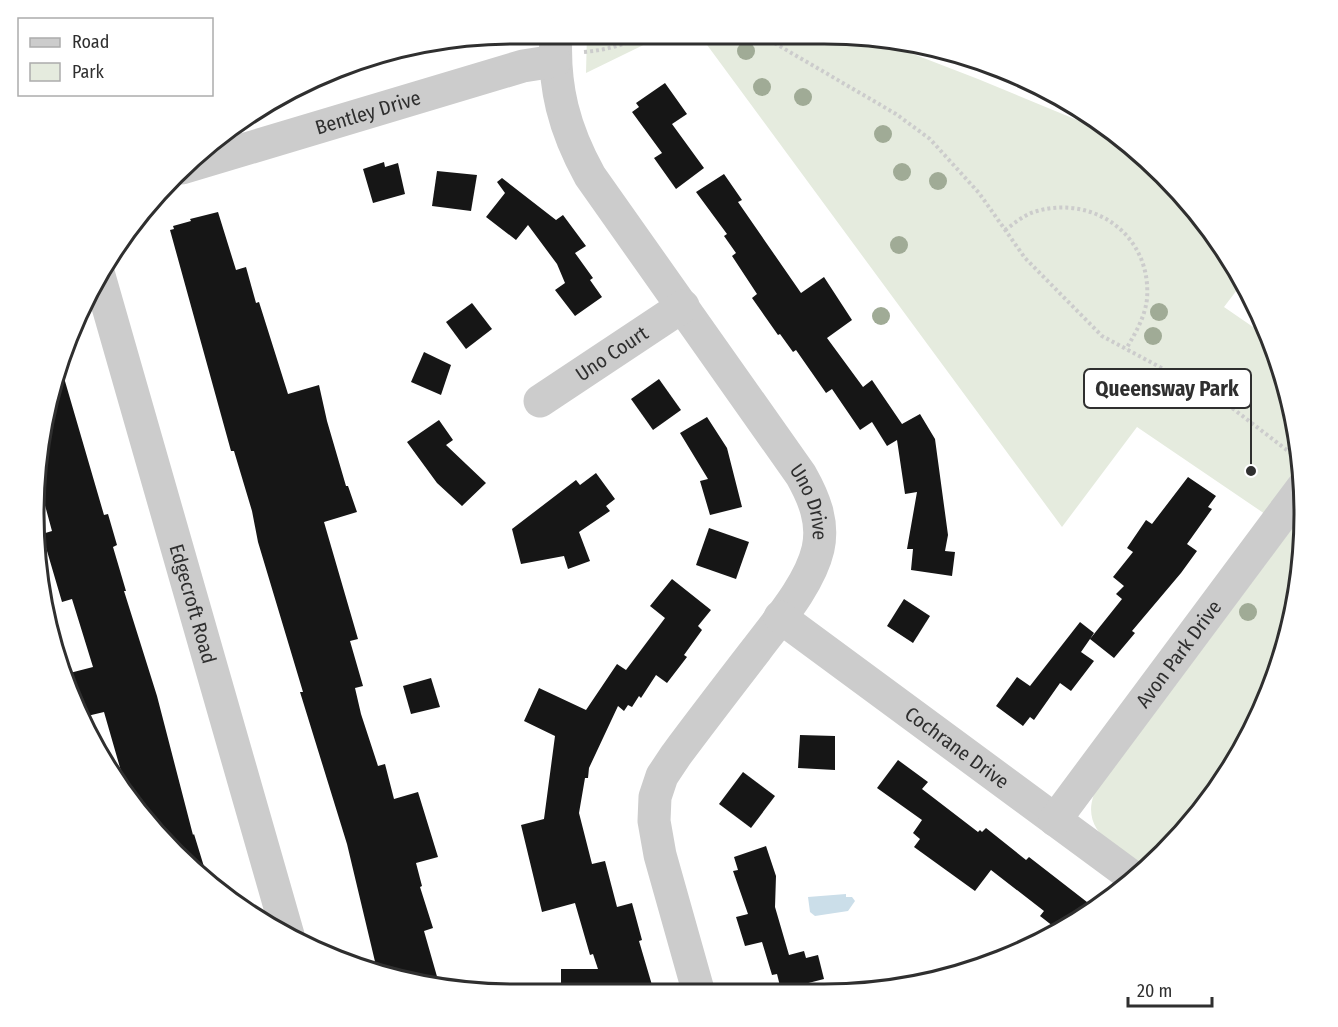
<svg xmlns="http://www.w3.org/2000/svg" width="1338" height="1027" viewBox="0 0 1338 1027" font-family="'Fira Sans Condensed',sans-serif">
<rect width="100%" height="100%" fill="#fff"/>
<g fill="#e5ebde">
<path d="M587,33H668L586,73Z"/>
<path d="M699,34H856L864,35L978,79L1123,139L1224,247L1243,282L1224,307L1272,340L1296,420L1305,514L1296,608L1268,698L1224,781L1164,853L1146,868C1119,849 1080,833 1094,794L1290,531L1137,427L1062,527Z"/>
</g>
<path fill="#cbdee9" d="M846,894V897H852L855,901L848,911L815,916L810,912L808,897Z"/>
<g fill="#161616">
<path d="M665,83L687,114L672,124L704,168L676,189L654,158L662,153L632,112L639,107L636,103Z"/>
<path d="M384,162L385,167L398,163L405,194L373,203L363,169Z"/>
<path d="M437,171L477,175L471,211L432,206Z"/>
<path d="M724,174L742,200L738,202L801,293L824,277L852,320L827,338L863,387L872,380L902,424L920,414L935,439L948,535L945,551L955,552L952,576L911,570L913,549H907L917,492L905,494L897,440L887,446L872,422L860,430L832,389L826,393L796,350L793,352L780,334L778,335L752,298L757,294L732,256L736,253L724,236L727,234L696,192Z"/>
<path d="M502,178L556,220L563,215L586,246L575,253L593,278L590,280L602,297L575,316L555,290L565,283L557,264L528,225L516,240L486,217L505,193L497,182Z"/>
<path d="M218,212L236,270L246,267L256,303L259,302L288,394L319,385L327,421L346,486H348L357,512L324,522L358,639L350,641L363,686L355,688L361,714L378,766L385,764L394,799L418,792L438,857L416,863L422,886L420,887L433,928L424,931L440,987L377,970L347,844L300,692H303L258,542L252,511L234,451H231L170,230L174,229L173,226L191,221L190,219Z"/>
<path d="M472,303L492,329L466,349L446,322Z"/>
<path d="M424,352L451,365L441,395L411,382Z"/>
<path d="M60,364L104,515L108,514L117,545L113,547L126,591H124L157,696L193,835L194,834L209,883L173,853L119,787L125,785L104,712L83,717L62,675L93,667L72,599L62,602L42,534L52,531L40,487L49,389Z"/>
<path d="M659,379L681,410L653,430L631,399Z"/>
<path d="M707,417L727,448L742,507L710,515L700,481L708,479L680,433Z"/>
<path d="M439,420L453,440L446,445L486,483L462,506L437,483L407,442Z"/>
<path d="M596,473L615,499L606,506L610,511L579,532L590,561L568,569L564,556L521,564L512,529L576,480L580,485Z"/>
<path d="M1188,477L1216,496L1208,507L1212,509L1187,544L1197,551L1181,573L1132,631L1135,633L1114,658L1090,639L1081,652L1094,661L1071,691L1060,683L1034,720L1030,717L1023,726L996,706L1017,677L1030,686L1080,622L1094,633L1090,639L1122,599L1116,594L1124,586L1113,577L1133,552L1127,548L1146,520L1152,524Z"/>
<path d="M709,528L749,542L736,579L696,565Z"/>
<path d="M672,579L711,610L698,626L702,630L684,655L687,657L667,683L656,675L641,698L639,696L632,707L628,705L624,711L618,706L589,768L588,778H585L579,813L592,864L605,861L617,907L632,903L642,940L639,941L652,985L646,986L648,990H561V969H598L593,954L590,955L575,903L542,912L521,825L544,819L555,736L524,721L539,688L586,710L617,664L626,670L665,618L650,606Z"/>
<path d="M904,599L930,616L913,643L887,626Z"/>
<path d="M431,678L440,707L411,714L403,686Z"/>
<path d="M800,735L835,736V770L798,768Z"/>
<path d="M898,760L928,782L922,789L978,832L980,830L982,832L986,828L1026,860L1029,857L1096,909L1058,930L1040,916L1044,911L991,870L975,891L914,847L920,839L913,833L922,820L877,788Z"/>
<path d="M743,772L775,796L751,828L719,804Z"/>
<path d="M766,846L776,876L775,907L789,955L804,951L806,958L818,955L824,979L781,990L777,974L772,975L762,942L745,946L736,917L748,914L733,871L738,870L734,857Z"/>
</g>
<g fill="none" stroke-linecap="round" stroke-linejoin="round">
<g stroke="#ccc" stroke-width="4" stroke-dasharray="3 3" stroke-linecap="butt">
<path d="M759,34L896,114L930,139L979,193L1025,258L1102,336L1223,401L1292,454"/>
<path d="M584,52C608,50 627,44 649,33"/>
<path d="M1005,230C1015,223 1025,214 1037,211C1095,195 1152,236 1147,299C1145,317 1135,334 1126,349"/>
</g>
<g stroke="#ccc" stroke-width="33">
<path id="s1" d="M556,33C553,87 564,129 590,176L801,475C814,498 824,522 818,549C810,584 777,622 756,650C729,685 702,720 676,755L662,776L655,797L654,821L660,855L698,990"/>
<path id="s2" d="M182,168L523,66L555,61"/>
<path id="s3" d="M98,272L288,935"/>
<path id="s4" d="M540,401L683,306"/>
<path id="s5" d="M780,617L1134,878"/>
<path id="s6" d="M1055,820L1302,488"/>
</g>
</g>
<g fill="#a0ab96">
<circle cx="746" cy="51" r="9"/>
<circle cx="762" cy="87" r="9"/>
<circle cx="803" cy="97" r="9"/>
<circle cx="883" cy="134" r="9"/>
<circle cx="902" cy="172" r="9"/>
<circle cx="938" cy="181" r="9"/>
<circle cx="899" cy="245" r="9"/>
<circle cx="1159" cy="312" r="9"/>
<circle cx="881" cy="316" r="9"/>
<circle cx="1153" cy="336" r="9"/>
<circle cx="1248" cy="612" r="9"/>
</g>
<g text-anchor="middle" stroke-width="6" stroke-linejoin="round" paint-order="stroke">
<g font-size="20" fill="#2f2f2f" stroke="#fff">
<text dy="7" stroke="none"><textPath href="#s2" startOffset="194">Bentley Drive</textPath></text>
<text dy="7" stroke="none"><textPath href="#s4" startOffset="86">Uno Court</textPath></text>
<text dy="7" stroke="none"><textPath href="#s1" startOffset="544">Uno Drive</textPath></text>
<text dy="7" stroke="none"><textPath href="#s3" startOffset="345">Edgecroft Road</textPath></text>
<text dy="7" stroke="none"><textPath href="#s6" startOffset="207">Avon Park Drive</textPath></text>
<text dy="7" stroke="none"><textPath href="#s5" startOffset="220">Cochrane Drive</textPath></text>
</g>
</g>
<path d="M0 0H1338V1027H0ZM514 44H824A470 470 0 0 1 1294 514V514A470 470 0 0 1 824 984H514A470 470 0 0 1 44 514V514A470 470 0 0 1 514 44Z" fill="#fff" fill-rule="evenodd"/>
<path fill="none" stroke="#2f2f2f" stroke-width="3" d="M514 44H824A470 470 0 0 1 1294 514V514A470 470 0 0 1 824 984H514A470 470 0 0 1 44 514V514A470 470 0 0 1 514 44Z"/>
<path fill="none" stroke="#2f2f2f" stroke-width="2" d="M1251 471L1251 389"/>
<circle fill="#2f2f2f" stroke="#fff" stroke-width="2" cx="1251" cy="471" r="6"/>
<rect fill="#fff" stroke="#2f2f2f" stroke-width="2" x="1084" y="369" width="167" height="39" rx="6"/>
<g font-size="21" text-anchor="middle" font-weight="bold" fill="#2f2f2f">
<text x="1167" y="396">Queensway Park</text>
</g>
<rect x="18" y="18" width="195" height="78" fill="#ffffff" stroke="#acacac" stroke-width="1.5"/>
<rect x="30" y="38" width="30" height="9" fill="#cccccc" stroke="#acacac" stroke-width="1.5"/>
<text x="72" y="48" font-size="18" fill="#2f2f2f">Road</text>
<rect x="30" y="63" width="30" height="18" fill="#e5ebde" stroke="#acacac" stroke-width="1.5"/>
<text x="72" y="78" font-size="18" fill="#2f2f2f">Park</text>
<path d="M1128 997v9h84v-9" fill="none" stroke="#2f2f2f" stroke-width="3"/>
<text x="1137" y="997" font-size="18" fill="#2f2f2f" stroke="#ffffff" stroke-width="4.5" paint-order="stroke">20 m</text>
</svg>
